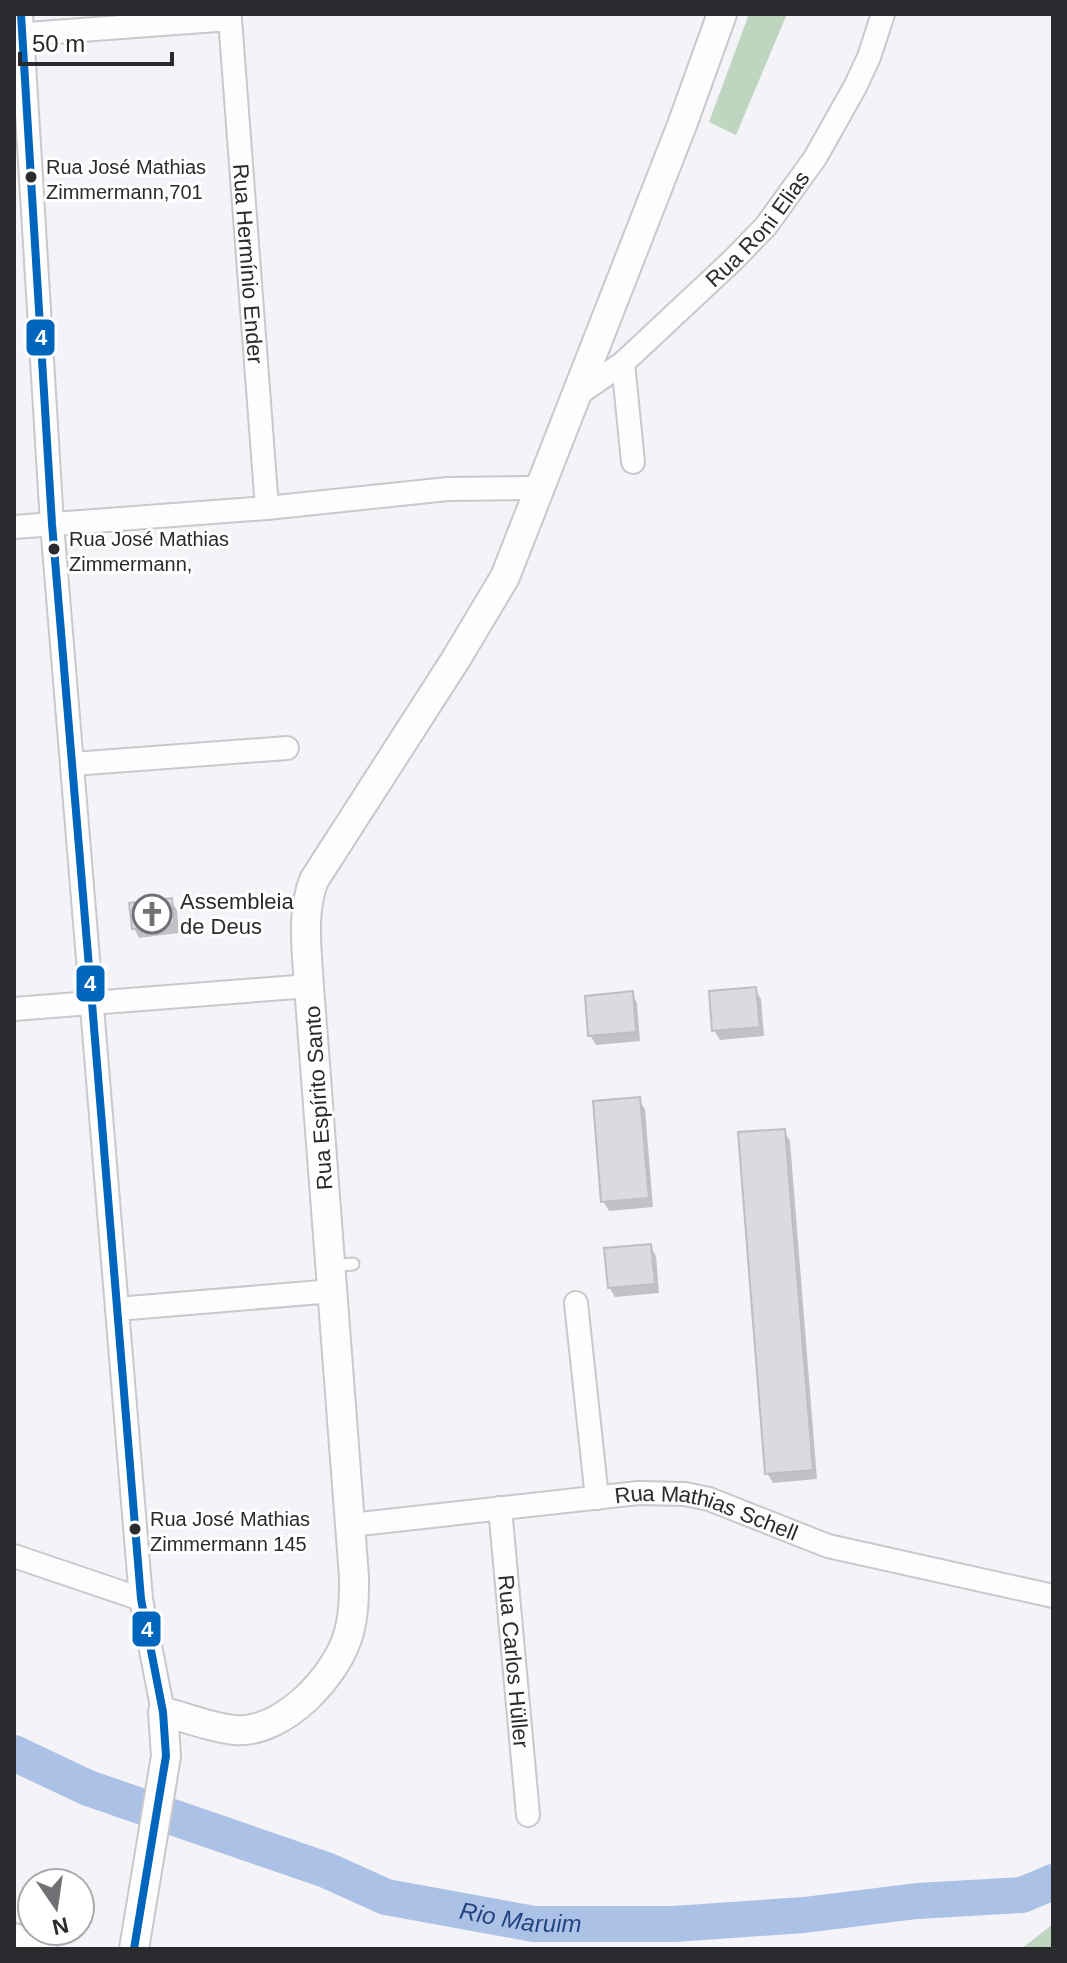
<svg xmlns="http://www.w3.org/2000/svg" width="1067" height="1963" viewBox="0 0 1067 1963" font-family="Helvetica,sans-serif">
<rect width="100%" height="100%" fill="#f3f3f8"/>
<g fill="#bed6c0">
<path d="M749,14H787L736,135L709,122Z"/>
<path d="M1053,1924V1949H1021Z"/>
</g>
<g fill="#0003">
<path d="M171,901L177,910L179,933L139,938L134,928Z"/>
<path d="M755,989L761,999L764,1036L720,1040L714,1030Z"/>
<path d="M632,994L637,1003L640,1041L596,1045L590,1035Z"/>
<path d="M639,1100L645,1109L653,1207L609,1211L603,1201Z"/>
<path d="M784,1131L790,1141L817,1479L773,1483L767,1473Z"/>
<path d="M650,1246L656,1256L659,1293L615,1297L609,1287Z"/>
</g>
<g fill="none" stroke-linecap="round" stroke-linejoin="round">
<path stroke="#acc1e6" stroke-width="36" id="s1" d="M14,1753L88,1788L326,1870L386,1897L534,1924H674L804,1915L917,1901L1022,1895L1053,1882"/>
</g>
<g fill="#dbdbdf" stroke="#bebec2" stroke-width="2">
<path d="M172,898L174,924L132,929L129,903Z"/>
<path d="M756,987L760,1027L712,1031L709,991Z"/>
<path d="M633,991L636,1032L588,1036L585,996Z"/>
<path d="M640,1097L649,1198L601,1202L593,1101Z"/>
<path d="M785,1129L813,1470L765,1474L738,1132Z"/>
<path d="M651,1244L655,1284L608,1288L604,1248Z"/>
</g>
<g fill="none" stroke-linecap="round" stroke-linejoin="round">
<g stroke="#c9c9cd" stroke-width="15">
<path id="service" d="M330,1266L353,1264"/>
</g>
<g stroke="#c9c9cd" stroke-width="26">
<g id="minor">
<path d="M21,14L52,524L141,1599L163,1712"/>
<path id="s2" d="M14,35L230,19L267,508"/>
<path d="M623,363L633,462"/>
<path id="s3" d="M574,397L623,363L733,260L766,226L815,158L855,87L869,57L883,14"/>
<path d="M14,527L267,508L448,489L538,488"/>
<path d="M73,764L287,748"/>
<path d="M14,1009L309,986"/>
<path d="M576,1303L597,1498"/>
<path d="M117,1309L333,1291"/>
<path id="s4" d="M500,1508L528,1815"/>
<path id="s5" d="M351,1525L638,1493L685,1494L709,1499L828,1546L1053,1596"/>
<path d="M14,1556L141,1599"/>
</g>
</g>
<g stroke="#c9c9cd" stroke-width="32">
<g id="tertiary">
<path d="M14,1938L42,1949"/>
<path d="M134,1949L166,1756L163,1712C186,1717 211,1728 235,1730C283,1734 338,1675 349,1632C354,1614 354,1595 354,1577L309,986C307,951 301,913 314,880L456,659L505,577L682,125L722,14"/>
</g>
</g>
<use href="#service" stroke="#fdfdfe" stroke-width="11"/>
<use href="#minor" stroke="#fdfdfe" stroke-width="22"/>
<use href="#tertiary" stroke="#fdfdfe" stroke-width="28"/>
<g stroke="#fff" stroke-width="14">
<path id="bus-1" d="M21,14L52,524L92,1003L141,1599L163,1712L166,1756L134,1949"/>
</g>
<use href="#bus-1" stroke="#0065bd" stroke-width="8"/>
</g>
<defs>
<g id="church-ring" transform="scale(2)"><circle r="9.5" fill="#fff" stroke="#707175" stroke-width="1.5"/><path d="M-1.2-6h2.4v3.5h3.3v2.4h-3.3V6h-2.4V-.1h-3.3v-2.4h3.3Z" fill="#707175"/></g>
</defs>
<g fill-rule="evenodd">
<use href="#church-ring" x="152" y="914"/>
</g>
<g fill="#2a2b2f" stroke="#fff" stroke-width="3">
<circle cx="31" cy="177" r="7"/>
<circle cx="54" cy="549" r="7"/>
<circle cx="135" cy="1529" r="7"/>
</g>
<g text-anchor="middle" stroke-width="6" stroke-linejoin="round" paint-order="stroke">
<g font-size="20" fill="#2a2b2f" stroke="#fff" text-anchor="start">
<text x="46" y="174">Rua José Mathias<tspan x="46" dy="25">Zimmermann,701</tspan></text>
<text x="69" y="546">Rua José Mathias<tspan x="69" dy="25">Zimmermann,</tspan></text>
<text x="150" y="1526">Rua José Mathias<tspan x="150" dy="25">Zimmermann 145</tspan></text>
</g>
<g font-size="22" fill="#2a2b2f" stroke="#fff">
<text dy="8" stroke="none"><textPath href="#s3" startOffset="250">Rua Roni Elias</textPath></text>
<text dy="8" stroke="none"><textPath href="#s2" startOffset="462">Rua Hermínio Ender</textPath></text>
<text transform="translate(318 1098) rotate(-94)" y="8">Rua Espírito Santo</text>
<text dy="8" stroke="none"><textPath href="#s5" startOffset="360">Rua Mathias Schell</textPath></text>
<text dy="8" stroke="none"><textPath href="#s4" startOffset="154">Rua Carlos Hüller</textPath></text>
</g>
<g font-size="22" fill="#2a2b2f" stroke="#fff" text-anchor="start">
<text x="180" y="909">Assembleia<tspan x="180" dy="25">de Deus</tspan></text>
</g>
<g font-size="24" font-style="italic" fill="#224480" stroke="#fff">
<text dy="8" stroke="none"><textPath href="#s1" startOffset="536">Rio Maruim</textPath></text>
</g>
</g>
<g stroke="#fff" stroke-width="3">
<rect x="25" y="318" width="31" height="39" rx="8" fill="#0065bd"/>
<rect x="75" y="964" width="31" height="39" rx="8" fill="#0065bd"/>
<rect x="131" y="1610" width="31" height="38" rx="8" fill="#0065bd"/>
</g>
<g font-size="22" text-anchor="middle" font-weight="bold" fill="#fff">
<text x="41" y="345">4</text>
<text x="90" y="991">4</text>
<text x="147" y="1637">4</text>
</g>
<rect width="1067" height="1963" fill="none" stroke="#2a2b2f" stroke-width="32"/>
<g transform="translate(56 1907) rotate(167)"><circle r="38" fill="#ffffff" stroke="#aaaaac" stroke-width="2"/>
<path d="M0-6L14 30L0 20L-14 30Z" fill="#707175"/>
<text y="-12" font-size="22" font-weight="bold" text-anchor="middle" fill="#2a2b2f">N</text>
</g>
<path d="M20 52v12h152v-12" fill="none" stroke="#2a2b2f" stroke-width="4"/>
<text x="32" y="52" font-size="24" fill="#2a2b2f" stroke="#ffffff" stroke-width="6" paint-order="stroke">50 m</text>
</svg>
